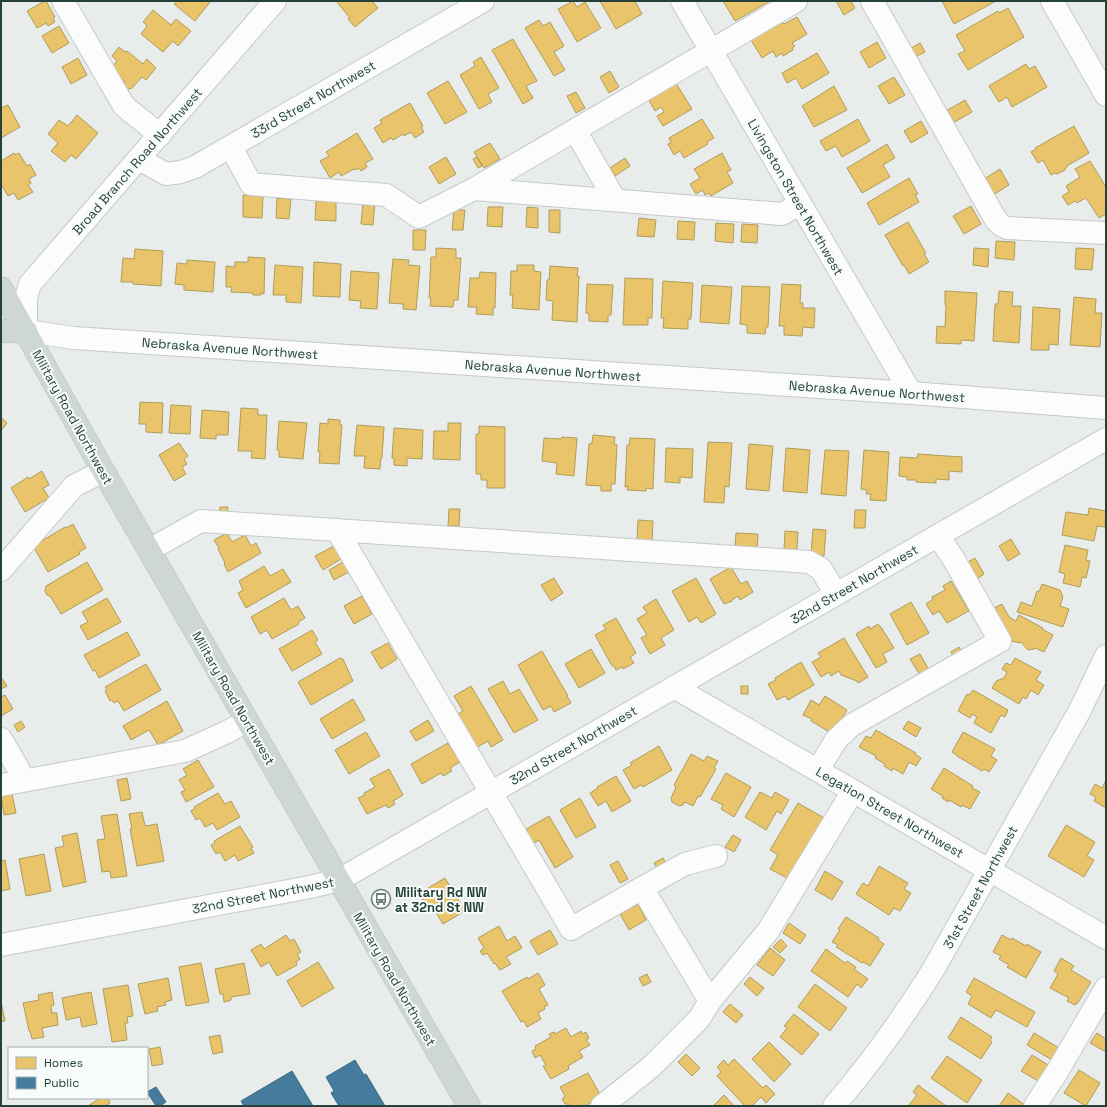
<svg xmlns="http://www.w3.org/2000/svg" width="1107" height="1107" viewBox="0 0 1107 1107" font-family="'Space Grotesk',sans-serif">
<rect width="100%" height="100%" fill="#e8edeb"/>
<g fill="#e9c46a" stroke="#ae9d5c">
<path d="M45,1H46L55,17L53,18L55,22L48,26L46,23L37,28L27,11Z"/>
<path d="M174,1H211L195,21L174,4L176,2Z"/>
<path d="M336,1H372L378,8L355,27L348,19L350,18Z"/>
<path d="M573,1L577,7L585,2L601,28L577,42L558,9Z"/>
<path d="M600,1H635L642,14L616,29Z"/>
<path d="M723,1H770L735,21Z"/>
<path d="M836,1H851L855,8L844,15Z"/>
<path d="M942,1H996L954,24Z"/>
<path d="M1008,8L1024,37L968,70L958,54L965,51L956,35L998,11L999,13Z"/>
<path d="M153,10L171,25L176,19L191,31L178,46L173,41L163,52L141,34L147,26L143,22Z"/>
<path d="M797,17L807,34L792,43L795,46L792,48L793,50L783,56L782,53L776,57L773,51L762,58L751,40L782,22L784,24Z"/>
<path d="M539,20L543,26L550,22L564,46L554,52L565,70L554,76L525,28Z"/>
<path d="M59,26L69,43L52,53L42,36Z"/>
<path d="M513,39L537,81L526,86L533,98L523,104L492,50Z"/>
<path d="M877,42L886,58L869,68L860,52Z"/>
<path d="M920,43L925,52L913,58L908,50Z"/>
<path d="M119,47L125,52L127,51L143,64L147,59L156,68L146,80L142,77L131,89L130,88L128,90L123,85L125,82L110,69L117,61L112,56Z"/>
<path d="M817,53L829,73L802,89L796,78L787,83L782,73Z"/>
<path d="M481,57L499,88L488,94L492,102L479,109L460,75L475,66L473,62Z"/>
<path d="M78,58L87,75L71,84L62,67Z"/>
<path d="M1026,64L1029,69L1035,66L1047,87L1012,107L1007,97L999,102L989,86Z"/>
<path d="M610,71L619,87L609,93L600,77Z"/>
<path d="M894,77L905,95L889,104L878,86Z"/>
<path d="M448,81L467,112L445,124L427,93Z"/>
<path d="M676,83L692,109L663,126L657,116L664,112L661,107L655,111L648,99Z"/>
<path d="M834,86L847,110L814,127L802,106Z"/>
<path d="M576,92L585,108L576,113L567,96Z"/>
<path d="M965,100L972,112L953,123L946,111Z"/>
<path d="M410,103L423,126L421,127L424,132L415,138L411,132L404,136L403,134L393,140L391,138L383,143L374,128L382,123L380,120Z"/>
<path d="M8,105L20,127L1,138V108Z"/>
<path d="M77,115L98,133L76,159L71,155L65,162L51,151L58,143L48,134L59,120L68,126Z"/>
<path d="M702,119L714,138L707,142L708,144L684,158L680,151L674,155L668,144L671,143L669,138Z"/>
<path d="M858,119L870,141L842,157L836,146L826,151L820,141Z"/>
<path d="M921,121L928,133L911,143L904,131Z"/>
<path d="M1074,126L1089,153L1067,166L1065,170L1057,174L1055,173L1051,175L1043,160L1038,163L1031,152L1036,149L1035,148Z"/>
<path d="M357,133L373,159L365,163L367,167L361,171L359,168L355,170L354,169L341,176L339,172L330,178L320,161L329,156L326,152Z"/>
<path d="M490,143L500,159L484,168L474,152Z"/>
<path d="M887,144L895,158L883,165L890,177L862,193L847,168Z"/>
<path d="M14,153L15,155L19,153L27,166L30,164L36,175L29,179L31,183L28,185L33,192L18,200L14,193L8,196L1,184V161Z"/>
<path d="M722,153L731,170L727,172L733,183L711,196L709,193L705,195L703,190L696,194L690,184L700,178L694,169Z"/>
<path d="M446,157L456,174L439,184L429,167Z"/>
<path d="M477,157L482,166L478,168L473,159Z"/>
<path d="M625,158L630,166L615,176L610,168Z"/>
<path d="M1090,161L1106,187V214L1099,218L1086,198L1077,203L1075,201L1068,205L1062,196L1069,192L1066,186L1080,177L1075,169Z"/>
<path d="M1000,169L1009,185L993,195L984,179Z"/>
<path d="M909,178L918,194L915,195L919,202L879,225L867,203Z"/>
<path d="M243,195L263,196L262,218L243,217Z"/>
<path d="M277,198L291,199L289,219L276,218Z"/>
<path d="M316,201H336V221L315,220Z"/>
<path d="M363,202H375L373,225L361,224Z"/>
<path d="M971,206L981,224L964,234L953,216Z"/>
<path d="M488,207H503L502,227L487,226Z"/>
<path d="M527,207L538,208V228L526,227Z"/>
<path d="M454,210H465L463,230H452Z"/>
<path d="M549,210H560V233L549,232Z"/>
<path d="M639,218L656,220L654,237L637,236Z"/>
<path d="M678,221L695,222L694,240L677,239Z"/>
<path d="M908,222L926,253L924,254L929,262L909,274L904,265L903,266L885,235Z"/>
<path d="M716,223L734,224L733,243L715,241Z"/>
<path d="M742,224L758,225L757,243L741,242Z"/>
<path d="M413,230H426L425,250H413Z"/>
<path d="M996,241L1015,242L1014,260L995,258Z"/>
<path d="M436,248L456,249V258H461L458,300H454L453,307L430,306L431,298H429L431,257H436Z"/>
<path d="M974,248L989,249L988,267L973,265Z"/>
<path d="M1076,248L1094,249L1092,270L1075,269Z"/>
<path d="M135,249L163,251L161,286L133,284V282H121L123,258L134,259Z"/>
<path d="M248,257L265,258L264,294L261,293V295H253V293L231,292L232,287H226V266L235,267V262H248Z"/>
<path d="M393,259L409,260L408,265L420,266L416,310L403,309V304L389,303Z"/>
<path d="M187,260L215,262L213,292L184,290V285L175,284L177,263L187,264Z"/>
<path d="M314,262L341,264L340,297L313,296Z"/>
<path d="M275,265L303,267L301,303L286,302V295H273Z"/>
<path d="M517,265H534V271L541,272L539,310L512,308L513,295H510L511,271H517Z"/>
<path d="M550,266L578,268L577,276H579L577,322L552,320L553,301L546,300L547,280H549Z"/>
<path d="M351,271L379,273L377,309L360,308L361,301L349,300Z"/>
<path d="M480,272L496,273L495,308H493V315L476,314L477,307H468L470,278H479Z"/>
<path d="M625,278L653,279L652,318H648V325H623Z"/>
<path d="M663,281L693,283L691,319H688V329L663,328L664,318H661Z"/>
<path d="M587,284L613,285L611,315H608V322L589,321V314L586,313Z"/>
<path d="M782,284L801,285L800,303H803V308H815L814,328L803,327L802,336L784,335V326H779Z"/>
<path d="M702,285L732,287L729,324L700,322Z"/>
<path d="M742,286L770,287L768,327H766L765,334L747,333V325L740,324Z"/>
<path d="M945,291L977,293L974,341L961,340V344L936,343L937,326L945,327L946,305H945Z"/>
<path d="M999,291L1013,292L1012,306H1021L1019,343L993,341L995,304H998Z"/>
<path d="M1074,297L1096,299L1095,313H1102L1100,347L1070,345Z"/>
<path d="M1033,307L1060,309L1058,345L1049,344V350H1031Z"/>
<path d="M140,402L163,403L162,433L146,432V424H139Z"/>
<path d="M171,405L191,406L190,434L169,433Z"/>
<path d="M241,408L258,409V415H267L265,459L251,458L252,451H238Z"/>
<path d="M202,410L229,412L228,435H216V439L200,438Z"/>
<path d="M1,417L7,423L1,431Z"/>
<path d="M328,419L340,420V425H342L339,464L319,463L320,452H318L320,423L328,424Z"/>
<path d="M279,421L307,423L303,459L279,457V450H277Z"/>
<path d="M448,423H461L460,460L433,459L434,431H448Z"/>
<path d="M357,425L384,427L382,458H381L380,469L364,468L365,456H354Z"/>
<path d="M479,426L505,427V488H487V480H481V474H476V434H479Z"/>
<path d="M394,428L423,430L422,459L407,458V466L394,465V458H392Z"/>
<path d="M593,435L615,437L614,444L617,445L615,484H611V491H601V486L586,485L589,444L592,443Z"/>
<path d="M562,437L577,438L574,476L556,474L557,463L542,461L544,438L561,439Z"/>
<path d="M630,438L655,439L653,489L646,488V491L627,490L628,486L625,487L627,445H629Z"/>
<path d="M708,442L732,443L729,487L725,486L724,503L704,502Z"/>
<path d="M179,443L188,456L184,459L187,464L182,467L186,474L174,481L159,455Z"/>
<path d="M749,444L773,446L769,491L746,489Z"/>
<path d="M666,448L693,449L692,478L680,477V483L665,482Z"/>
<path d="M786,448L810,450L807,493L783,491Z"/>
<path d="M825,450L849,451L846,496L821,494Z"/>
<path d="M864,450L889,452L886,501L870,500L871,494H866L867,490L861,489Z"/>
<path d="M918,454L962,457V472L949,471V480L936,479V483L916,482V480H907V477L899,476L900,457L917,458Z"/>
<path d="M42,471L49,485L43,488L49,498L25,512L11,488L28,477L29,479Z"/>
<path d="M220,507H228L227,516L219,515Z"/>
<path d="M1089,508L1106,511L1105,527L1097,526L1094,541L1062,535L1066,512L1088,515Z"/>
<path d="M449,509H460L459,526H448Z"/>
<path d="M855,510H866L865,528H854Z"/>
<path d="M638,520L653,521L652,541L637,540Z"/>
<path d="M73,524L86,548L79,552L80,554L48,572L33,546L65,527L66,528Z"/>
<path d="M813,529L826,530L824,556L811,555Z"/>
<path d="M785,531L798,532L797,550L784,549Z"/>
<path d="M227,533L232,542L245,535L251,546L256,543L261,553L228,572L224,564L225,563L218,549L219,548L214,540Z"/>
<path d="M736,533L758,534L757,550L735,548Z"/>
<path d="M1011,539L1020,554L1008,561L999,546Z"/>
<path d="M1065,545L1088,550L1086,560L1090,561L1086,578L1082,577L1080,587L1063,583L1065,574L1059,572Z"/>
<path d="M334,546L341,559L323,570L315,556Z"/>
<path d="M975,558L984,574L973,582L963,565Z"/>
<path d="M87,562L103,590L61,614L50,596L47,595L45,591L46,586Z"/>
<path d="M343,562L349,572L334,580L329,570Z"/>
<path d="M264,566L270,576L283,569L291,582L246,608L238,593L243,590L239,581Z"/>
<path d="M731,567L741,584L747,581L753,592L740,600L738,596L732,600V601L724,604L710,579Z"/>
<path d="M554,578L563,593L551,601L541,585Z"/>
<path d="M696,578L716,614L701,623L697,617L689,622L672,591Z"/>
<path d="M951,581L969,611L947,623L939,611L933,615L926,604L933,599L932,597L945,590L943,586Z"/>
<path d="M1042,584L1060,590L1063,597L1060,606L1069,609L1063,627L1017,612L1021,602L1032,606L1037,591L1039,592Z"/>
<path d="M362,596L372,614L354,624L344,606Z"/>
<path d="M107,598L121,622L88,640L80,626L88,622L82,612Z"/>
<path d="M284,598L291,610L298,606L305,618L298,622L299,624L272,639L267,630L260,634L251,617Z"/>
<path d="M656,599L674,630L661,638L665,645L650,654L641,638L647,635L637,619L647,613L643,607Z"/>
<path d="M911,602L929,633L907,645L890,614Z"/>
<path d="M1002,604L1009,617L1016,621L1019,615L1043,628L1042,629L1053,635L1044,652L1035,648L1034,649L1028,650L1021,642L1020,643L1007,640L990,610Z"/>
<path d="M616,618L636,653L630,657L634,663L623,669L622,667L616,670L614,666H612L595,635L606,629L603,625Z"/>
<path d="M878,624L880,627H881L894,648L883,654L887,662L876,668L856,634L869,626L870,629Z"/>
<path d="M312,630L318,640L315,642L322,654L292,671L279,649Z"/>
<path d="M127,632L140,655L99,678L95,670L93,671L84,655Z"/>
<path d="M844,638L868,677L858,683L857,681L841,675L839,671L831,676L829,672L821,677L812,662L821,657L818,653Z"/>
<path d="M388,643L397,659L381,669L371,652Z"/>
<path d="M959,647L964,656L956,661L951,652Z"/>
<path d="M591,649L605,673L579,688L565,664Z"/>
<path d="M542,651L568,696H567L571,703L554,712L551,706L543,710L518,665Z"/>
<path d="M920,654L929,670L920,675L910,659Z"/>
<path d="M340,658L343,659L353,681L311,705L298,682Z"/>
<path d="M1015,658L1041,672L1036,680L1044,685L1038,695L1031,690L1026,699L1023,697L1019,704L992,688L996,681L1004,678L1007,672L1002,669L1006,663L1011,665Z"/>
<path d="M801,662L814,685L788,700L785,696L777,700L768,684L776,680L775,678Z"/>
<path d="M146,664L161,690L124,711L118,701L114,703L112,700L110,701L105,691L107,690L105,687Z"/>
<path d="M1,677L7,686L1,689Z"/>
<path d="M503,681L510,694L519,689L538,720L514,733L488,689Z"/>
<path d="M471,686L503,740L491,747L488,741L474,749L454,716L463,711L454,696Z"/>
<rect x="741" y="686" width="7" height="8"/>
<path d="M973,690L1008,710L1005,717L1001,715L991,733L974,723L977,717L972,714L970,718L958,711L967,694L969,695Z"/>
<path d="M5,695L13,709L1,716V697Z"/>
<path d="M825,696L847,710L833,734L811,721L812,719L803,715L811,700L819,705Z"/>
<path d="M353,699L365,720L332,739L320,719Z"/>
<path d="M167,701L183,731L158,745L149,730L131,740L123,726Z"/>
<path d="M428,720L434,731L416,741L410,731Z"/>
<path d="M21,721L25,727L18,732L14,725Z"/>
<path d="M908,721L921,728L916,737L903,729Z"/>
<path d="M876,730L916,753L915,754L921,758L916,766L909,762L903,774L893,768L892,771L884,766L885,764L875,758L876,756L859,747L866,736L871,738Z"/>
<path d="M366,732L380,756L349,774L335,750Z"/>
<path d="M963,732L995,749L991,756L997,760L989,772L984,769L982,771L957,756V755L952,752Z"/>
<path d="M448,743L460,762L450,768L452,771L443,776L441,773L422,784L411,764Z"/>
<path d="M659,746L672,770L643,787L641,785L634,789L623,770L632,765L630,763Z"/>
<path d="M691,754L704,761L707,756L718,761L714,768L716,769L700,797L698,796L693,806L685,802L683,805L679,806L672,802L671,798L676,787L674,785Z"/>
<path d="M198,760L214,787L186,802L181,792L185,790L179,780L187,775L183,769Z"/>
<path d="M944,768L973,786L972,788L980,792L970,809L962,805L961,807L949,800L948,802L942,798L943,796L931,789Z"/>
<path d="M389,769L403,795L393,801L395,804L388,808L386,805L367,814L358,798L365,795L364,793L375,787L370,779Z"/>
<path d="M726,773L751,787L734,817L721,809L723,805L711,799Z"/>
<path d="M616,776L631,801L612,812L606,801L598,806L590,793L598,788L597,787Z"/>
<path d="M127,778L131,799L121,801L117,780Z"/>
<path d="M1106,780V808L1094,801L1096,797L1090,794L1095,784L1102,788Z"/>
<path d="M760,792L772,798L775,792L789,800L781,814L777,811L766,830L745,817Z"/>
<path d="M218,793L225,804L231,801L240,817L217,830L213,823L205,827L200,818L196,820L191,811L195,808L194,807Z"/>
<path d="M12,794L16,813L4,815L1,796Z"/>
<path d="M580,798L596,827L576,838L560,810Z"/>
<path d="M798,803L826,819L791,880L770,869L778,855L770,850Z"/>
<path d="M142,812L145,826L157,824L164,861L137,866L130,829H132L129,814Z"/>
<path d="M117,814L127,876L111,878L110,871L102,872L97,840L105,839L101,816Z"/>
<path d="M549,816L573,857L555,868L539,840L531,845L523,831Z"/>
<path d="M1066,825L1095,842L1087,856L1094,860L1084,877L1048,856Z"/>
<path d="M240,826L253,847L251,848L254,853L238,861L235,855L225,861L220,852L216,854L211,845L215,843L214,841Z"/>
<path d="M77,833L86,882L63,887L55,848L64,846L62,836Z"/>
<path d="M733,835L741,840L734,852L725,847Z"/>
<path d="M44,854L51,891L26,896L19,859Z"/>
<path d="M663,858L666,864L657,868L654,863Z"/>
<path d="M5,860L10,889L1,891V861Z"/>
<path d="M618,861L628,879L620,883L610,865Z"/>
<path d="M879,866L908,883L904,889L911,893L900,911L894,908L889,915L856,894L863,883L868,886Z"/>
<path d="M825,871L843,882L832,900L815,890Z"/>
<path d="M445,878L465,911L443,924L432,906L428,909L422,900L426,897L423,891Z"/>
<path d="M638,904L646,920L629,930L620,914Z"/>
<path d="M846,917L879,938L878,940L884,944L870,966L863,962L862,963L836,947L838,945L832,942L840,930L838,929Z"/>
<path d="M789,923L806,935L800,944L783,933Z"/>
<path d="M499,926L507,941L515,936L522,948L506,957L511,964L500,970L495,963L494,964L487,953L483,955L480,951L484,948L478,938Z"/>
<path d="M550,930L558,944L538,955L530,941Z"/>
<path d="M286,935L290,941L294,939L301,952L297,954L300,959L296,962L297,965L277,976L269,962L261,967L251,950L261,944L264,949Z"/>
<path d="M1002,935L1011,940L1012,938L1026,946L1027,944L1041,952L1026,978L1007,967L1009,965L999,959L1001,956L993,952Z"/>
<path d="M781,939L787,946L780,953L773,947Z"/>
<path d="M770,948L785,960L773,976L757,965Z"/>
<path d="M826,949L845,963L847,961L856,967L854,969L868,979L861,988L857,984L848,997L811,971Z"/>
<path d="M1061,958L1074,966L1071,970L1091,982L1077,1004H1075V1005L1067,1001L1069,998L1050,988L1058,974L1054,971Z"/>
<path d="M318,962L334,988L302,1007L287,981Z"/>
<path d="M201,963L209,1002L186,1006L179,967Z"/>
<path d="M244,963L250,994L231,997V1000L224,1002L223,994H220L215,969Z"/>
<path d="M538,973L545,985L539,989L548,1005L544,1007L545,1009L538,1013L541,1019L527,1027L524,1021L521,1022L502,991L527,977L528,979Z"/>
<path d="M647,974L651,982L643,986L639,978Z"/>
<path d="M750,977L764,988L757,996L744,984Z"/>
<path d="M168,978L172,1000L165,1002L166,1005L157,1007L158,1011L145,1014L138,984Z"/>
<path d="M974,978L1035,1012L1027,1027L996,1010L991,1018L968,1004L972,996L966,992Z"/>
<path d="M815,984L847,1008L830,1031L798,1007Z"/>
<path d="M128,985L133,1016L127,1017L128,1023H125L127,1040L112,1042L103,989Z"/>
<path d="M52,992L54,1005L51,1006L52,1013H57L58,1025L42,1028L44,1037L32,1039L30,1031H29L23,1003L39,1000L38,995Z"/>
<path d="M91,992L97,1024L82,1027L80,1017L66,1020L62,998Z"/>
<path d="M1,1001L5,1021L1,1022Z"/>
<path d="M730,1004L743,1015L736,1023L723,1012Z"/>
<path d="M794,1014L819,1034L802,1055L780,1037L787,1028L784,1026Z"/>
<path d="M961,1017L992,1037L990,1040L992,1042L981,1059L948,1038Z"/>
<path d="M566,1028L571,1037L581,1031L582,1034L586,1032L589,1038L586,1040L590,1045L579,1051L583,1057L568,1066L569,1069L551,1079L543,1066L546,1065L540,1055L535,1058L532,1051L536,1049L535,1046L551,1037L549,1034L554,1032L555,1034Z"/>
<path d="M1034,1033L1059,1048L1052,1060L1027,1045Z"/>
<path d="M1097,1033L1106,1039V1052L1090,1043Z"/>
<path d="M220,1035L223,1052L213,1054L209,1037Z"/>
<path d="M769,1042L791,1064L774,1082L752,1059Z"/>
<path d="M160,1047L163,1064L152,1066L149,1049Z"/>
<path d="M686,1054L700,1068L692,1076L678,1062Z"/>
<path d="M1032,1055L1050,1066L1040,1082L1021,1071Z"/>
<path d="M947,1056L982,1080L967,1103L931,1078Z"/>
<path d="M734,1059L763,1088L766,1085L775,1094L766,1103L761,1097L752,1106H745L717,1076L721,1072L717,1067L724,1060L728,1065Z"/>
<path d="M1079,1070L1100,1083L1086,1106L1064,1093Z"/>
<path d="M588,1073L601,1096L585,1106H570L569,1104H565L562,1099L565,1096L560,1087Z"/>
<path d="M918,1085L946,1106H908L917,1095L913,1092Z"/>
<path d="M1008,1093L1025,1105V1106H999Z"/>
<path d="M724,1095L734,1106H713Z"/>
<path d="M100,1098H108L110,1103L105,1106H88Z"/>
</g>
<g fill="#457b9d" stroke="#3b6a7f">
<path d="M355,1060L364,1075L366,1074L385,1106H339L331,1093L334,1091L326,1077Z"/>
<path d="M292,1071L313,1106H244L241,1101Z"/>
<path d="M156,1087L166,1102L160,1106H156L147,1092Z"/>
</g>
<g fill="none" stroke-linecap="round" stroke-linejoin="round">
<g stroke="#c5cac8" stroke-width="24">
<g id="minor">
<path d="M63,1L124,106L160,135"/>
<path d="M275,1L30,284L26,298V331L74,338L911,393L1106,408"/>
<path d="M682,1L911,393"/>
<path d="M872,1L996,220L1001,225L1007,228L1106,233"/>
<path d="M1052,1L1106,95"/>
<path d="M575,130L615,200"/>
<path d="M231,147L251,184L386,195L419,217L474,189L796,1"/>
<path d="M139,159L166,174L181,172L195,167L483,1"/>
<path d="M474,189L782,214L800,204"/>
<path d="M337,530L571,929L642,888L710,1001L768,931L853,791"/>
<path d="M149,550L201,521L809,562L821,569L836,594"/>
<path d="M1,570L74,486L103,471"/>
<path d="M674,687L1106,938"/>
<path d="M1,739L19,770L21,781"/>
<path d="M818,770L836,740L852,725L1000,641L953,558L938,536"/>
<path d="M1,785L185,751L227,732L247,721"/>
<path d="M642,888L685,864L716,856"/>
<path d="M1,945L310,887L339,880L1106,439"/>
<path d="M602,1106L651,1067L699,1019L710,1001"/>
<path d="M834,1106C871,1063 903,1018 933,970L1079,712L1106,656"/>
<path d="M1035,1106L1057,1072L1106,988"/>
</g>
</g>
<g stroke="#c3ccc9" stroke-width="24">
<g id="major">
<path d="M1,288L101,467L469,1106"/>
<path d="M1,331H26"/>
</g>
</g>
<use href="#minor" stroke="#fcfcfc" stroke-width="22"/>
<use href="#major" stroke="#cfd7d5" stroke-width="22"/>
</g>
<defs>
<g id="bus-ring" transform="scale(1)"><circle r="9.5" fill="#f7fbf9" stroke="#697e78" stroke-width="1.5"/><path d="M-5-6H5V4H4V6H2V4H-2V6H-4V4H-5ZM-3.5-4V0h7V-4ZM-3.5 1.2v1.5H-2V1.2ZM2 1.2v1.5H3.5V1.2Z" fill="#697e78"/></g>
</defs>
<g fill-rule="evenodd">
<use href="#bus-ring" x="381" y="899"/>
</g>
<g text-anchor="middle" stroke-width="4" stroke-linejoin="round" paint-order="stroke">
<g font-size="13" fill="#24423a" stroke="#f7fbf9">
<text transform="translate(313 99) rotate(-30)" y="5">33rd Street Northwest</text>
<text transform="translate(137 161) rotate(-49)" y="5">Broad Branch Road Northwest</text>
<text transform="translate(796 197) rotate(60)" y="5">Livingston Street Northwest</text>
<text transform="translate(230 348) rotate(4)" y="5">Nebraska Avenue Northwest</text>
<text transform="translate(553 370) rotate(4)" y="5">Nebraska Avenue Northwest</text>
<text transform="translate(877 391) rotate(4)" y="5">Nebraska Avenue Northwest</text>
<text transform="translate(73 417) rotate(61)" y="5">Military Road Northwest</text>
<text transform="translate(854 584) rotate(-30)" y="5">32nd Street Northwest</text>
<text transform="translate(234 698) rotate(60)" y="5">Military Road Northwest</text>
<text transform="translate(573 745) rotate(-30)" y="5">32nd Street Northwest</text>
<text transform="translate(890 812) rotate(30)" y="5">Legation Street Northwest</text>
<text transform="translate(980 887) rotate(-61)" y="5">31st Street Northwest</text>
<text transform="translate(263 895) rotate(-11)" y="5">32nd Street Northwest</text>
<text transform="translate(395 979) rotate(60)" y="5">Military Road Northwest</text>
</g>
<g font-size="13" font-weight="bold" fill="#24423a" stroke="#f7fbf9" text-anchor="start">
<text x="395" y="897">Military Rd NW<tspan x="395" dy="15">at 32nd St NW</tspan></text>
</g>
</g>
<rect width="1107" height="1107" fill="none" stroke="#24423a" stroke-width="4"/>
<rect x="8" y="1047" width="140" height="52" fill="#f7fbf9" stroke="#a3b1ad"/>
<rect x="16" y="1057" width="20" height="12" fill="#e9c46a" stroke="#a3b1ad"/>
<text x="44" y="1067" font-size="12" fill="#24423a">Homes</text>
<rect x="16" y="1077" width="20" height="12" fill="#457b9d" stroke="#a3b1ad"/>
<text x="44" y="1087" font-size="12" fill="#24423a">Public</text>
</svg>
